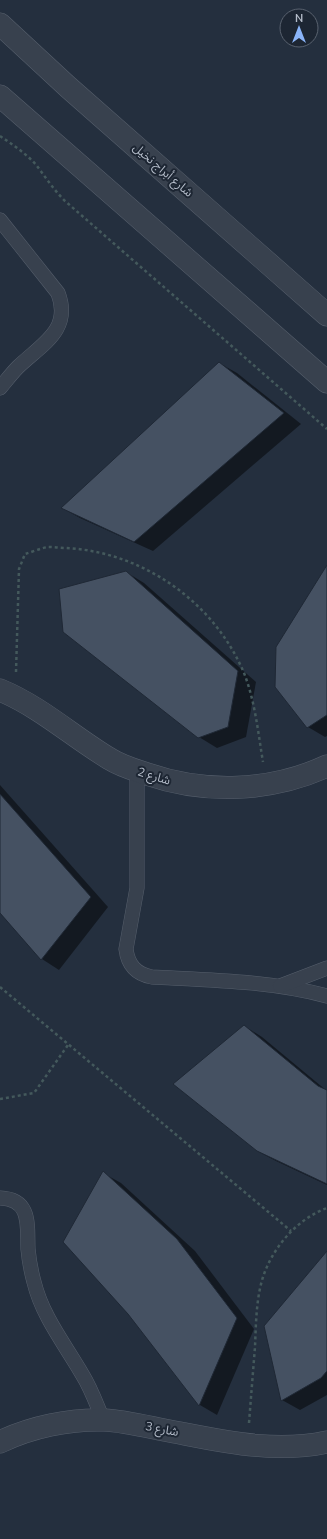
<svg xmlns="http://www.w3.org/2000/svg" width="327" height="1539" viewBox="0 0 327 1539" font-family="'Nunito Sans','Noto Sans Arabic',sans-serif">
<rect width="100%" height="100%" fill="#242f3e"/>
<g fill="#0007">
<path d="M219,363L237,373L301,424L153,551L80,518L62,508Z"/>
<path d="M327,567V736L325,737L308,727Z"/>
<path d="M126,572L144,583L256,682L246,737L217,748L199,737Z"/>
<path d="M0,785L108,907L59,970L42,959L0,911Z"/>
<path d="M244,1026L262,1037L327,1091V1185L276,1161L257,1151Z"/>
<path d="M103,1173L121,1183L195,1251L254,1329L217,1415L200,1405L129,1314Z"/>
<path d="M327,1253V1395L300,1410L282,1400Z"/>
</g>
<g fill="#455162" stroke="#1f2835">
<path d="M219,362L284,413L134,542L61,508Z"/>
<path d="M327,565V715L307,728L275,687L276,647Z"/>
<path d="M126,571L238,671L228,727L198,738L63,632L59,589Z"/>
<path d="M0,794L91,897L41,960L0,913Z"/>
<path d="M244,1025L318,1086L327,1090V1184L257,1151L173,1084Z"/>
<path d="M103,1171L177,1239L237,1318L199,1406L128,1314L63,1242Z"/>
<path d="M327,1251V1371L321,1378L281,1401L264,1326Z"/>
</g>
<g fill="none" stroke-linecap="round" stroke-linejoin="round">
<g stroke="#565f6c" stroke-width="15">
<g id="service">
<path d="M0,220L58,293C72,330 42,344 18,367C12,373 6,381 0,388"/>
<path d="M137,771V888L126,949C128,965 136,974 152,977C209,980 273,981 327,996"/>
<path d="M280,986L327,968"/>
<path d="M0,1198C32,1199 27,1226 28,1249C29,1260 31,1271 34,1282C43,1319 68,1348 86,1381C93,1394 98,1407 103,1420"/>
</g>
</g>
<g stroke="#565f6c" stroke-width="23">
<g id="minor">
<path d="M0,690C41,707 73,737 110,759C121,766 135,770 147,774C205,794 271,792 327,766"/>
<path d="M0,1442C31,1427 69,1419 104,1420C124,1421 144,1426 164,1430C218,1440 272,1454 327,1442"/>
</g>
</g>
<g stroke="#565f6c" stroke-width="23">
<g id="tertiary">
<path d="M0,24L68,87L327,315"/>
<path d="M0,96L327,382"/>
</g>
</g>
<g stroke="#44595c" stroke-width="2.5" stroke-dasharray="3 3" stroke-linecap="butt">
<path d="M0,136C13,145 27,154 37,166C46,178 54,190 65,201L327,429"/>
<path d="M16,672L19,569L25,554C32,552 41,548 48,547C54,547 60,548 66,548C143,552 214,602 244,673C255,701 258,732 263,762"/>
<path d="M0,987L291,1231"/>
<path d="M0,1099L34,1093L68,1045"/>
<path d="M249,1423C251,1397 253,1372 255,1347C256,1324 256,1299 263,1277C273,1247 297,1219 327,1208"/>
</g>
<use href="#service" stroke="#38414e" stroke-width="14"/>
<use href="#minor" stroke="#38414e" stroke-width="22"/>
<use href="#tertiary" stroke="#38414e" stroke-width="22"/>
</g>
<g text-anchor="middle" stroke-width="4" stroke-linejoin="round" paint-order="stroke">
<g font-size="12" fill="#b4bcc9" stroke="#1d2633">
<text transform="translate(163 170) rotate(41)" y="4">شارع أبراج نخيل</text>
<text transform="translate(154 776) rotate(17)" y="4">شارع 2</text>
<text transform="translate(162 1429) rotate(11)" y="4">شارع 3</text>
</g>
</g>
<g transform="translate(299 28)"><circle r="19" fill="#1d2633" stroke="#59626f"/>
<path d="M0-3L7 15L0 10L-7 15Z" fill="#8ab4f8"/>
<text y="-6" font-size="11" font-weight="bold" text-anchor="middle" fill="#b4bcc9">N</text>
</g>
</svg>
